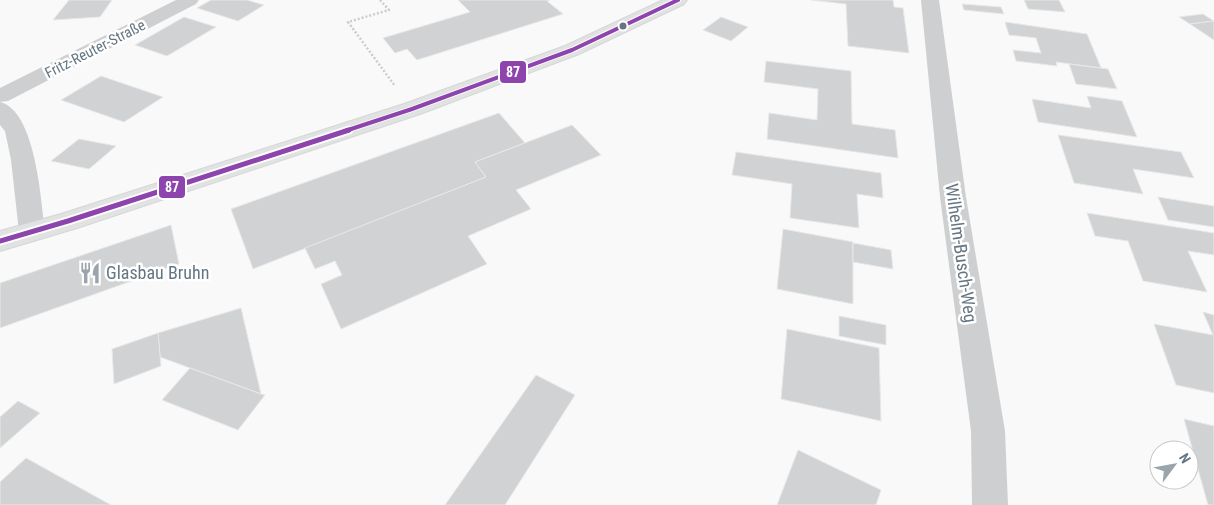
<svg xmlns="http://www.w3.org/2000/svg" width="1214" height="505" viewBox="0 0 1214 505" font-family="'Roboto Condensed',sans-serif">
<rect width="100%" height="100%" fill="#f9f9f9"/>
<g fill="#d0d2d3" stroke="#e8e8e8">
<path d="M69,0H112L100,17L53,20Z"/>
<path d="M211,0H247L264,5L238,21L197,8Z"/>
<path d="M458,0H550L547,1L563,14L417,60L407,49L395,53L383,38L470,12Z"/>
<path d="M811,0H893L894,7L903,8L909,53L848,46L846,4Z"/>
<path d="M1024,0H1059L1065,12L1028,9Z"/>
<path d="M962,4L1001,7L1004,14L964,10Z"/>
<path d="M1203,14L1214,21L1190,24L1179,17Z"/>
<path d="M184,17L216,27L167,56L135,45Z"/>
<path d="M721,17L748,27L731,41L703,30Z"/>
<path d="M1214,21V40L1190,24Z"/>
<path d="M1005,22L1087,34L1101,68L1056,62L1057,66L1016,61L1013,50L1041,53L1036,38L1009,35Z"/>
<path d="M766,61L851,71L852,124L895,130L898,158L767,139L769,113L817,120L818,89L764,82Z"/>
<path d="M1069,64L1108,69L1117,89L1076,84Z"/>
<path d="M101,76L163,97L124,122L61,100Z"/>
<path d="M1087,96L1122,101L1137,137L1038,122L1032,99L1091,108Z"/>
<path d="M499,113L525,143L475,162L486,177L253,269L231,209Z"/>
<path d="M572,125L601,155L516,190L531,209L468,236L487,264L341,329L321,284L342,275L335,261L315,269L305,248L486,177L475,162Z"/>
<path d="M1058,135L1181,152L1194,178L1133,169L1143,194L1074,183Z"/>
<path d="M79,139L116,146L89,169L51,161Z"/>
<path d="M736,152L881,173L883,198L857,194L859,228L790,218L792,184L732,175Z"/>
<path d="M1158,197L1214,206V227L1168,220Z"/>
<path d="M1087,213L1214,233V255L1188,251L1207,292L1143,281L1128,241L1095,236Z"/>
<path d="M171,225L179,264L0,328V283Z"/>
<path d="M783,229L853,242V304L777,289Z"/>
<path d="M853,243L891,250L893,269L853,262Z"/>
<path d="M241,308L261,394L160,357L158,333Z"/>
<path d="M1203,312L1214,315V393L1176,385L1154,324L1213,335Z"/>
<path d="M839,316L886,325V345L839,336Z"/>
<path d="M787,329L879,348L881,421L781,399Z"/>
<path d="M158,333L161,366L114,384L112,349Z"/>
<path d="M190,368L261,394L265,395L238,430L162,400Z"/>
<path d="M536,375L575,395L505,505H445Z"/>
<path d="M18,401L40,413L0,448V417Z"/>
<path d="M1184,419L1214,426V505H1208Z"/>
<path d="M798,450L881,490L876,505H777Z"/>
<path d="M26,458L111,505H0V482Z"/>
</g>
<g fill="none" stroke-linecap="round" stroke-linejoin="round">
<g stroke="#d5d6d7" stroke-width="2">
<path id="major" d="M663,0H687L684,4L579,54L420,114L77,228L0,251V231L61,214L404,104L565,46Z"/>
</g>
<path stroke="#cbcccd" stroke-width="2.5" stroke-dasharray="2 2" stroke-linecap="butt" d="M380,0L389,10L348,22L395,86"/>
<g fill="#cecfd0" fill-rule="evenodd">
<path d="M176,0H199L196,4L8,101L0,102C36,111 41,201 45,232L41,239L32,242L23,239L19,232L11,160L5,131L0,125V88Z"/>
<path d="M921,0H939L966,197L1005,431L1008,505H972L971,431L940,197Z"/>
</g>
<use href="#major" fill="#e1e2e2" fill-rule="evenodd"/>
<g stroke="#fff" stroke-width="6">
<path id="bus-1-far1" d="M345,131L412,109L572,50L678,0"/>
</g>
<g stroke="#fff" stroke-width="9">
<path id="bus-1" d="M0,241L68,221L349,130"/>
</g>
<use href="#bus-1-far1" stroke="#8e44ad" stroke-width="4"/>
<use href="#bus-1" stroke="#8e44ad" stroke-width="5"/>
</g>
<defs>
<g id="restaurant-bare" transform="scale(1.725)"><path d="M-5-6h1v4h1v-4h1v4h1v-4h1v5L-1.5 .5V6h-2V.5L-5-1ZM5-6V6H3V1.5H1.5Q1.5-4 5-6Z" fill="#99a4ac" stroke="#fff" stroke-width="2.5" paint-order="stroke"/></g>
</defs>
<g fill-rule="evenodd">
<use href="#restaurant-bare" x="90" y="273"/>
</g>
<circle fill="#657683" stroke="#fff" stroke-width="2" cx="623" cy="26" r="4.5"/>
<g text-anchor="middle" stroke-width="5" stroke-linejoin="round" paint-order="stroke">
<g font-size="15" fill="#657683" stroke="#fff">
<text transform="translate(95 49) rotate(-27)" y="5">Fritz-Reuter-Straße</text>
</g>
<g font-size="18" fill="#657683" stroke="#fff">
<text transform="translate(961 253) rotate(82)" y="6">Wilhelm-Busch-Weg</text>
</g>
<g font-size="18" fill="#657683" stroke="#fff" text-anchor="start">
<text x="106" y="279">Glasbau Bruhn</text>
</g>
</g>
<g stroke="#fff" stroke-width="2">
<rect x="499" y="60" width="28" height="24" rx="5" fill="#8e44ad"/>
<rect x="158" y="175" width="28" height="24" rx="5" fill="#8e44ad"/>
</g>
<g font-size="14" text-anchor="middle" font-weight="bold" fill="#fff">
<text x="513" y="77">87</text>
<text x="172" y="192">87</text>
</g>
<g transform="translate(1174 465) rotate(58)"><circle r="24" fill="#ffffff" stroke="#c1c8cd"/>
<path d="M0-4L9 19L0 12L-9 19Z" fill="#99a4ac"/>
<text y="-8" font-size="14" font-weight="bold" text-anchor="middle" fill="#657683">N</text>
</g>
</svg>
